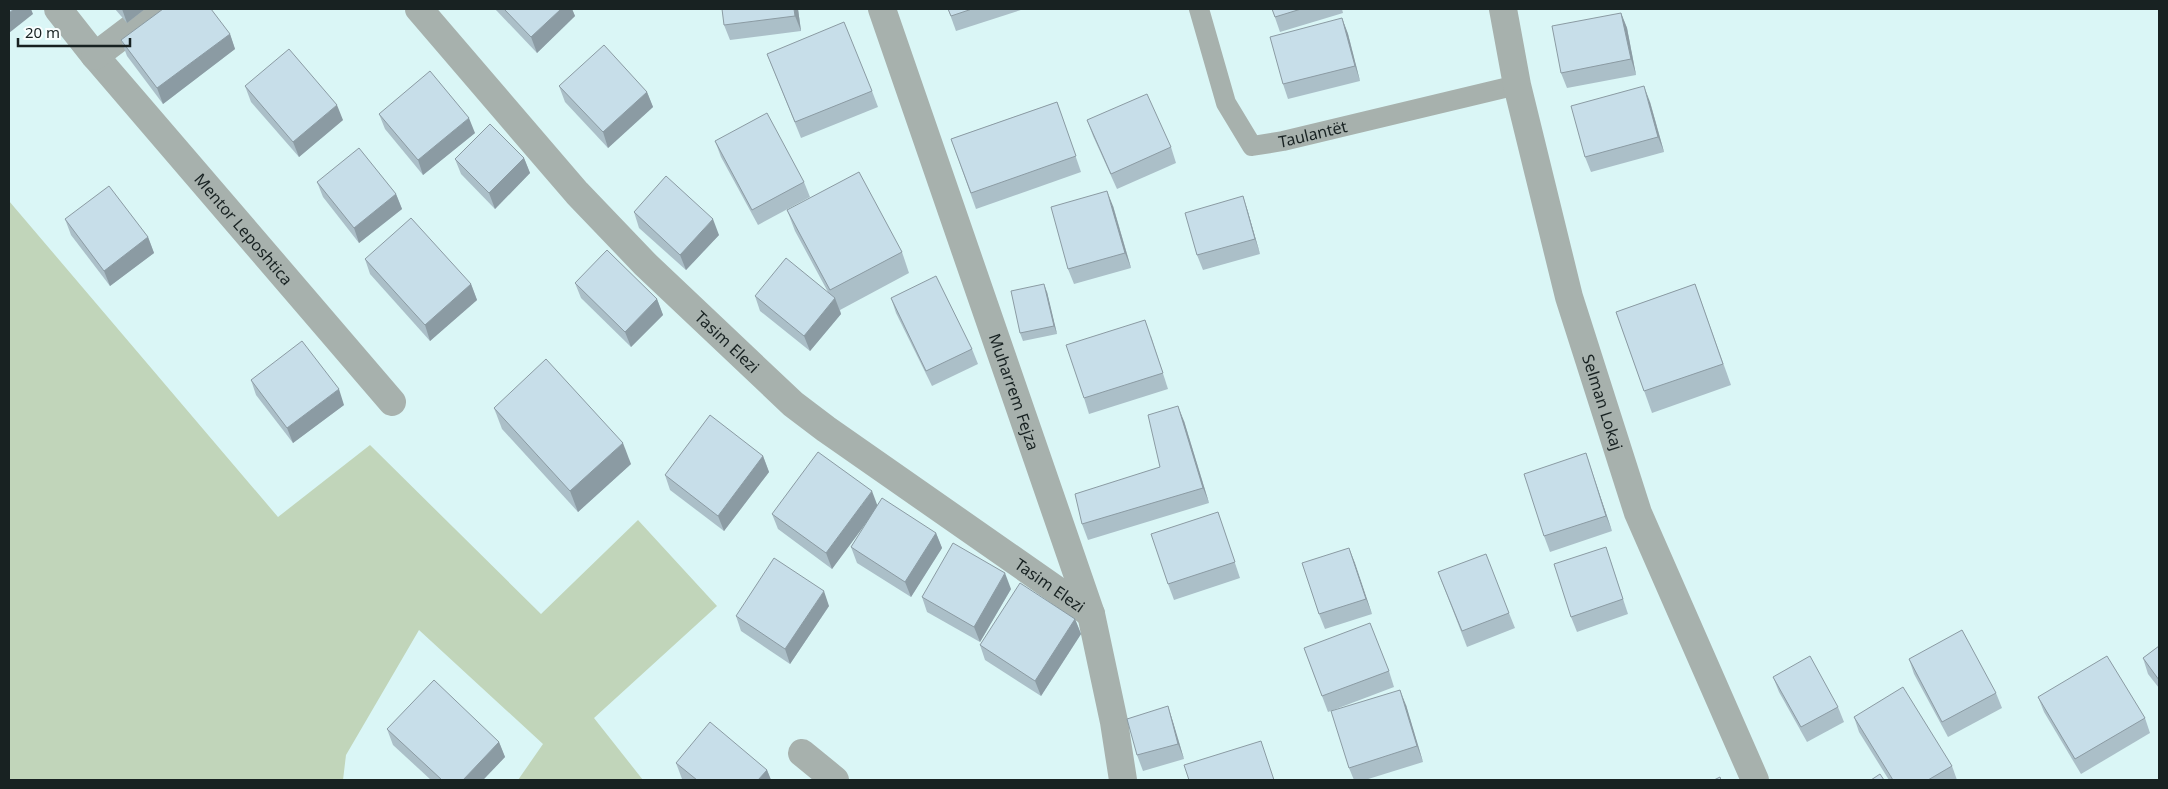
<svg xmlns="http://www.w3.org/2000/svg" width="2168" height="789" viewBox="0 0 2168 789" font-family="'Noto Sans',sans-serif">
<rect width="100%" height="100%" fill="#daf6f6"/>
<path fill="#c1d5ba" d="M9,201L278,517L370,445L541,614L638,520L717,606L594,718L643,780H518L543,744L419,630L346,755L343,780H9Z"/>
<g fill="none" stroke-linecap="round" stroke-linejoin="round">
<path stroke="#a7b1ad" stroke-width="20" id="s1" d="M1199,9L1226,103L1252,146L1283,141L1517,85"/>
<g stroke="#a7b1ad" stroke-width="28">
<path id="s2" d="M58,9L95,56L392,402"/>
<path id="s3" d="M419,9L577,193L645,264L793,404L826,429L1091,614"/>
<path id="s4" d="M1503,9L1517,85L1569,297L1638,513L1755,780"/>
<path d="M95,56L157,9"/>
<path d="M802,753L835,780"/>
</g>
<path stroke="#a7b1ad" stroke-width="28" id="s5" d="M882,9L1091,614L1114,722L1123,780"/>
</g>
<g fill="#abbfc8">
<path d="M115,9H145L127,23Z"/>
<path d="M495,9H572L575,16L537,53Z"/>
<path d="M798,9L801,31L730,40L724,25Z"/>
<path d="M948,9H1024L956,31Z"/>
<path d="M1272,9H1342L1343,13L1280,32Z"/>
<path d="M1621,13L1627,28L1636,75L1567,88L1561,73Z"/>
<path d="M1342,18L1348,34L1360,81L1288,99L1283,84Z"/>
<path d="M230,34L235,49L163,104L127,56L121,40Z"/>
<path d="M767,54L872,91L878,107L801,138Z"/>
<path d="M245,86L343,120L299,157L251,102Z"/>
<path d="M559,86L647,92L653,107L608,148L565,102Z"/>
<path d="M1057,102L1081,172L976,209L951,139Z"/>
<path d="M1650,102L1664,152L1591,172L1585,157Z"/>
<path d="M379,114L475,133L423,175L385,129Z"/>
<path d="M1087,120L1171,147L1176,163L1117,189L1093,136Z"/>
<path d="M715,141L804,182L810,197L758,225L721,157Z"/>
<path d="M524,158L530,173L495,209L461,174L455,159Z"/>
<path d="M317,182L396,194L402,209L359,243L323,197Z"/>
<path d="M1243,196L1248,212L1260,254L1203,270L1197,255Z"/>
<path d="M1113,206L1131,268L1074,284L1068,269Z"/>
<path d="M787,210L902,252L909,273L840,310L841,314L810,351L760,311L755,296L828,292L795,231Z"/>
<path d="M634,212L719,235L686,270L639,228Z"/>
<path d="M65,219L148,237L154,253L110,286L71,235Z"/>
<path d="M365,259L471,284L477,300L430,341L370,274Z"/>
<path d="M575,283L657,299L663,315L631,347L581,298Z"/>
<path d="M1695,284L1731,385L1652,413L1616,312Z"/>
<path d="M1047,292L1057,334L1023,341L1020,333Z"/>
<path d="M891,298L972,349L978,364L932,386L896,313Z"/>
<path d="M1151,336L1168,389L1089,414L1084,398Z"/>
<path d="M251,380L344,405L293,443L256,395Z"/>
<path d="M494,408L631,464L578,512L502,429Z"/>
<path d="M1184,421L1209,503L1088,540L1082,524L1160,467Z"/>
<path d="M1586,453L1612,531L1550,552L1544,536Z"/>
<path d="M763,456L769,472L724,531L670,490L665,475Z"/>
<path d="M877,506L936,533L942,548L911,597L857,563L851,547L870,517L832,569L778,529L772,514Z"/>
<path d="M1223,527L1240,578L1174,600L1168,584Z"/>
<path d="M1349,548L1372,614L1325,629L1319,614Z"/>
<path d="M1611,562L1628,614L1577,632L1571,617Z"/>
<path d="M1438,572L1509,613L1515,628L1467,647Z"/>
<path d="M1011,589L980,642L927,612L922,597Z"/>
<path d="M829,606L790,664L741,631L736,616Z"/>
<path d="M1075,619L1081,634L1041,696L985,660L980,645Z"/>
<path d="M2159,646V688L2148,674L2143,658Z"/>
<path d="M1304,648L1389,671L1394,687L1328,712Z"/>
<path d="M1909,659L1996,693L2002,708L1948,737L1914,674Z"/>
<path d="M1773,677L1838,707L1844,722L1807,742L1779,692Z"/>
<path d="M2038,697L2145,718L2150,733L2081,774L2044,712Z"/>
<path d="M1406,705L1423,762L1365,780H1354L1349,768Z"/>
<path d="M1168,706L1173,722L1184,759L1143,771L1137,755Z"/>
<path d="M1854,717L1952,766L1957,780H1889L1859,732Z"/>
<path d="M387,729L499,742L505,757L483,780H431L393,745Z"/>
<path d="M676,763L767,770L771,780H684L682,779Z"/>
</g>
<g fill="#8b9ba3">
<path d="M14,9H31L33,14L9,33V13Z"/>
<path d="M122,9H145L127,23Z"/>
<path d="M561,9H572L575,16L537,53L531,37Z"/>
<path d="M794,9H798L801,31L795,16Z"/>
<path d="M1621,13L1627,28L1636,75L1631,59Z"/>
<path d="M1342,18L1348,34L1360,81L1355,66Z"/>
<path d="M230,34L235,49L163,104L157,88Z"/>
<path d="M1644,86L1650,102L1664,152L1658,137Z"/>
<path d="M647,92L653,107L608,148L603,132Z"/>
<path d="M337,105L343,120L299,157L293,142Z"/>
<path d="M469,118L475,133L423,175L418,160Z"/>
<path d="M524,158L530,173L495,209L489,193Z"/>
<path d="M1107,191L1113,206L1131,268L1125,253Z"/>
<path d="M396,194L402,209L359,243L354,228Z"/>
<path d="M1243,196L1248,212L1260,254L1255,239Z"/>
<path d="M713,219L719,235L686,270L680,255Z"/>
<path d="M148,237L154,253L110,286L104,271Z"/>
<path d="M471,284L477,300L430,341L425,325Z"/>
<path d="M1044,284L1047,292L1057,334L1054,326Z"/>
<path d="M835,298L841,314L810,351L804,336Z"/>
<path d="M657,299L663,315L631,347L625,332Z"/>
<path d="M339,389L344,405L293,443L287,428Z"/>
<path d="M1178,406L1184,421L1209,503L1203,488Z"/>
<path d="M623,443L631,464L578,512L570,491Z"/>
<path d="M1586,453L1591,469L1612,531L1606,516Z"/>
<path d="M763,456L769,472L724,531L718,516Z"/>
<path d="M872,491L878,507L832,569L826,553Z"/>
<path d="M936,533L942,548L911,597L905,582Z"/>
<path d="M1349,548L1355,563L1372,614L1366,599Z"/>
<path d="M1005,573L1011,589L980,642L974,627Z"/>
<path d="M824,591L829,606L790,664L785,649Z"/>
<path d="M1075,619L1081,634L1041,696L1035,681Z"/>
<path d="M1400,690L1406,705L1423,762L1417,746Z"/>
<path d="M1168,706L1173,722L1184,759L1178,744Z"/>
<path d="M499,742L505,757L483,780H463Z"/>
<path d="M767,770L771,780H758Z"/>
</g>
<g fill="#c7dee9" stroke="#8b9ba3">
<path d="M9,9H14L9,13Z"/>
<path d="M163,9H211L230,34L157,88L121,40Z"/>
<path d="M504,9H561L531,37Z"/>
<path d="M722,9H794L795,16L724,25Z"/>
<path d="M948,9H972L951,16Z"/>
<path d="M1272,9H1301L1275,17Z"/>
<path d="M1621,13L1631,59L1561,73L1552,26Z"/>
<path d="M1342,18L1355,66L1283,84L1270,37Z"/>
<path d="M844,22L872,91L795,122L767,54Z"/>
<path d="M604,45L647,92L603,132L559,86Z"/>
<path d="M289,49L337,105L293,142L245,86Z"/>
<path d="M430,71L469,118L418,160L379,114Z"/>
<path d="M1644,86L1658,137L1585,157L1571,106Z"/>
<path d="M1147,94L1171,147L1111,174L1087,120Z"/>
<path d="M1057,102L1076,156L971,193L951,139Z"/>
<path d="M767,113L804,182L752,210L715,141Z"/>
<path d="M490,124L524,158L489,193L455,159Z"/>
<path d="M359,148L396,194L354,228L317,182Z"/>
<path d="M859,172L902,252L830,290L787,210Z"/>
<path d="M666,176L713,219L680,255L634,212Z"/>
<path d="M109,186L148,237L104,271L65,219Z"/>
<path d="M1107,191L1125,253L1068,269L1051,207Z"/>
<path d="M1243,196L1255,239L1197,255L1185,213Z"/>
<path d="M411,218L471,284L425,325L365,259Z"/>
<path d="M607,250L657,299L625,332L575,283Z"/>
<path d="M786,258L835,298L804,336L755,296Z"/>
<path d="M936,276L972,349L926,371L891,298Z"/>
<path d="M1044,284L1054,326L1020,333L1011,291Z"/>
<path d="M1695,284L1723,364L1644,391L1616,312Z"/>
<path d="M1145,320L1163,373L1084,398L1066,345Z"/>
<path d="M302,341L339,389L287,428L251,380Z"/>
<path d="M546,359L623,443L570,491L494,408Z"/>
<path d="M1178,406L1203,488L1082,524L1075,494L1160,467L1148,415Z"/>
<path d="M710,415L763,456L718,516L665,475Z"/>
<path d="M818,452L872,491L826,553L772,514Z"/>
<path d="M1586,453L1606,516L1544,536L1524,474Z"/>
<path d="M882,498L936,533L905,582L851,547Z"/>
<path d="M1218,512L1235,562L1168,584L1151,534Z"/>
<path d="M953,543L1005,573L974,627L922,597Z"/>
<path d="M1606,547L1623,599L1571,617L1554,564Z"/>
<path d="M1349,548L1366,599L1319,614L1302,563Z"/>
<path d="M1486,554L1509,613L1462,631L1438,572Z"/>
<path d="M774,558L824,591L785,649L736,616Z"/>
<path d="M1020,583L1075,619L1035,681L980,645Z"/>
<path d="M1370,623L1389,671L1322,696L1304,648Z"/>
<path d="M1962,630L1996,693L1942,722L1909,659Z"/>
<path d="M2159,646V680L2143,658Z"/>
<path d="M1810,656L1838,707L1801,727L1773,677Z"/>
<path d="M2107,656L2145,718L2075,759L2038,697Z"/>
<path d="M434,680L499,742L463,780H442L387,729Z"/>
<path d="M1903,687L1952,766L1928,780H1893L1854,717Z"/>
<path d="M1400,690L1417,746L1349,768L1331,711Z"/>
<path d="M1168,706L1178,744L1137,755L1127,719Z"/>
<path d="M710,722L767,770L758,780H697L676,763Z"/>
<path d="M1261,741L1274,780H1189L1184,765Z"/>
<path d="M1880,774L1884,780H1871Z"/>
<path d="M1720,777L1721,780H1714Z"/>
</g>
<g text-anchor="middle" stroke-width="4" stroke-linejoin="round" paint-order="stroke">
<g font-size="16" fill="#182222" stroke="#f8fefe">
<text dy="6" stroke="none"><textPath href="#s1" startOffset="210">Taulantët</textPath></text>
<text dy="6" stroke="none"><textPath href="#s2" startOffset="288">Mentor Leposhtica</textPath></text>
<text dy="6" stroke="none"><textPath href="#s3" startOffset="454">Tasim Elezi</textPath></text>
<text dy="6" stroke="none"><textPath href="#s5" startOffset="405">Muharrem Fejza</textPath></text>
<text dy="6" stroke="none"><textPath href="#s4" startOffset="406">Selman Lokaj</textPath></text>
<text dy="6" stroke="none"><textPath href="#s3" startOffset="859">Tasim Elezi</textPath></text>
</g>
</g>
<rect width="2168" height="789" fill="none" stroke="#182222" stroke-width="20"/>
<path d="M18 38v8h112v-8" fill="none" stroke="#182222" stroke-width="2.5"/>
<text x="25" y="38" font-size="15" fill="#182222" stroke="#f8fefe" stroke-width="4" paint-order="stroke">20 m</text>
</svg>
